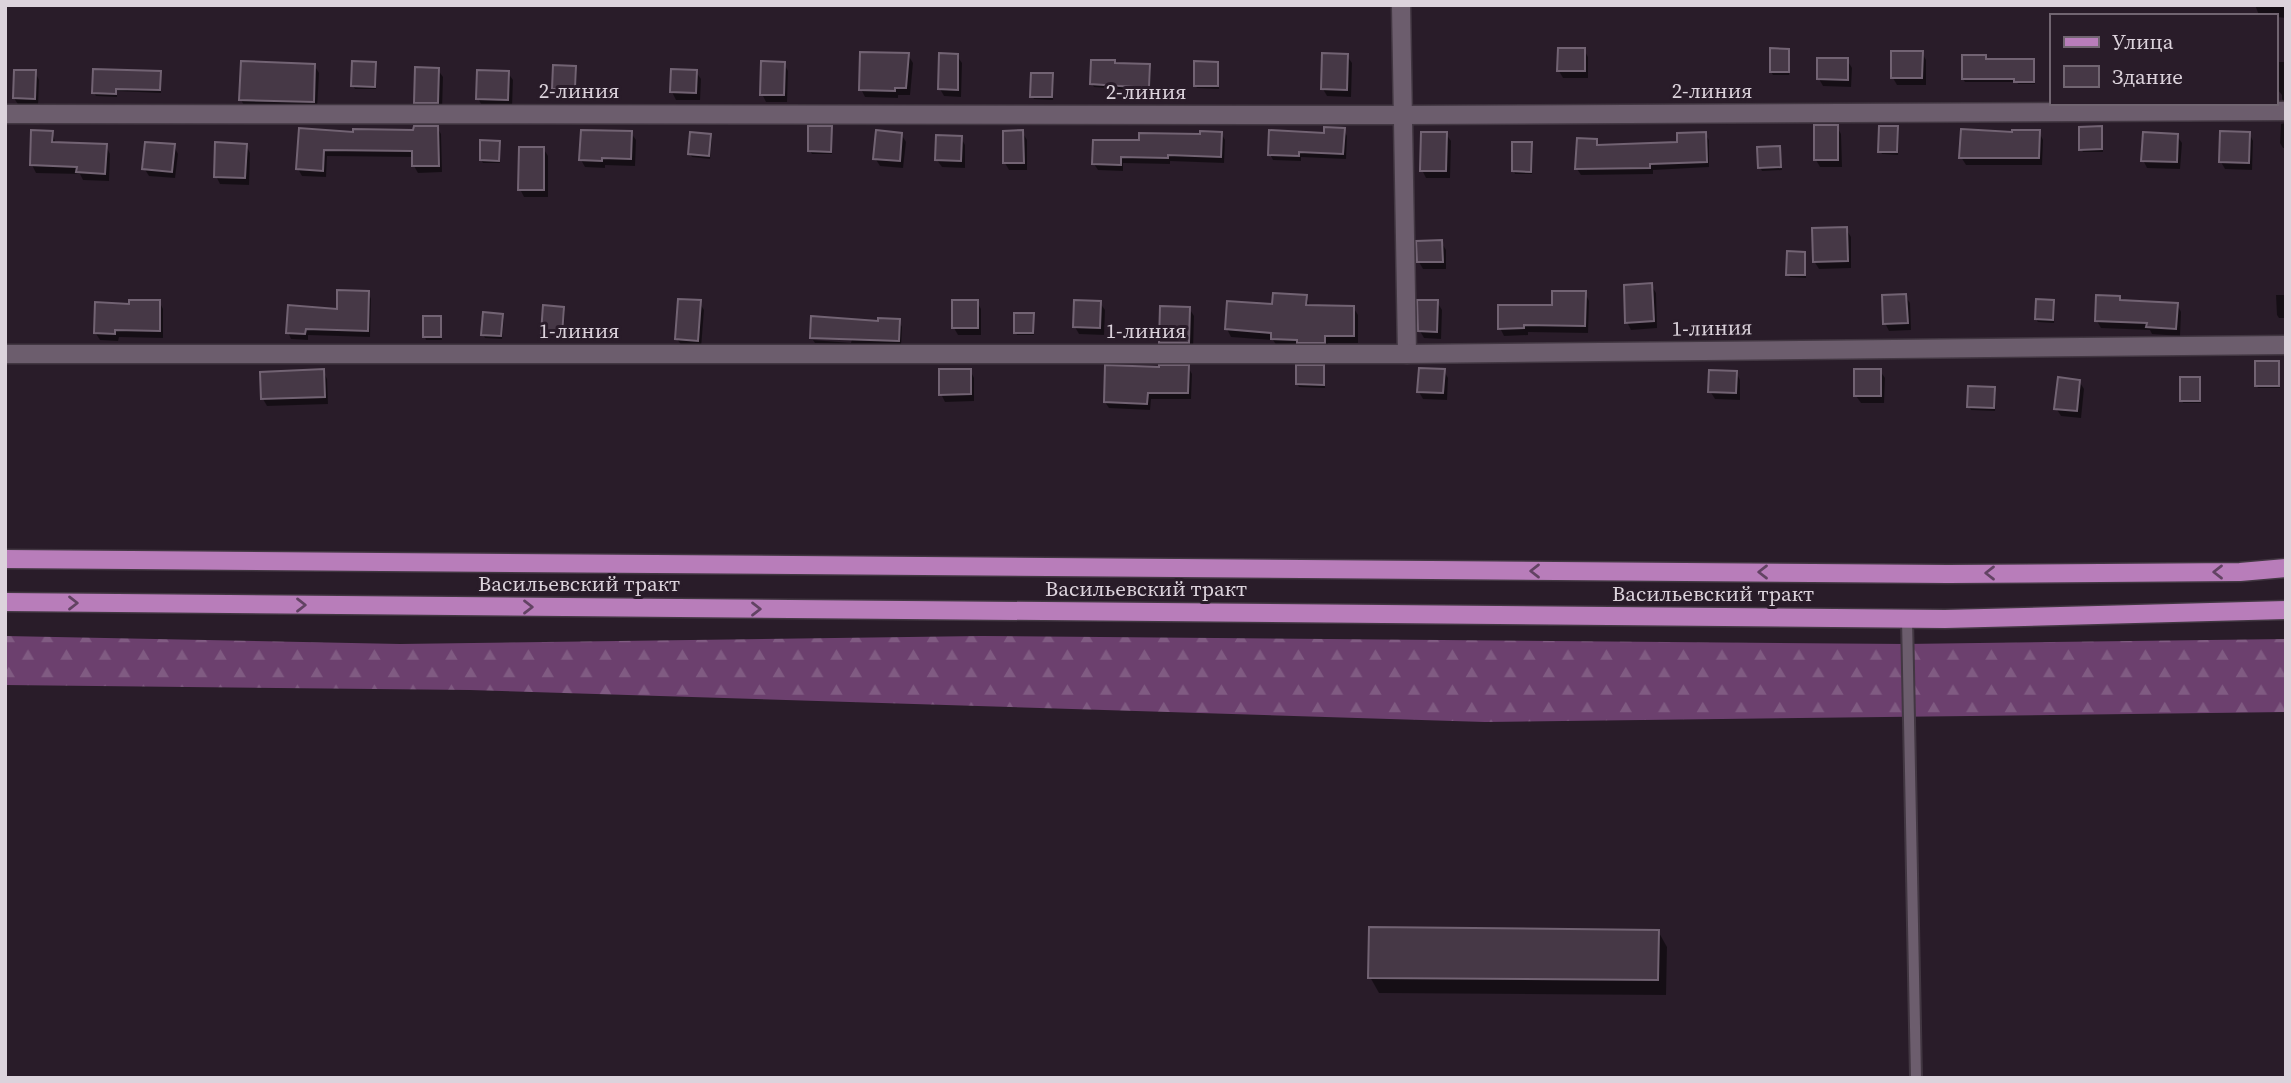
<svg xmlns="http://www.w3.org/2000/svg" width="2291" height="1083" viewBox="0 0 2291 1083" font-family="'Source Serif 4',serif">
<defs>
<pattern id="forest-firs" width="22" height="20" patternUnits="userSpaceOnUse" patternTransform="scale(1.75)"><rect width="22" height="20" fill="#6c406e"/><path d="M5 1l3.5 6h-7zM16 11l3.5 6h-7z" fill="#805b82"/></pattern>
</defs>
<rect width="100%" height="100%" fill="#291c29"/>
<path fill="url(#forest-firs)" d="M5,636L400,644L981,636L1905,644L2286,639V712L1485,722L470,690L5,685Z"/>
<g fill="#0007">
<path d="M2255,5H2286V18L2259,15Z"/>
<path d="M2285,48H2286V105L2282,99V95L2277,89V83H2275V62H2284Z"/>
<path d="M1584,50L1588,57V78H1563L1559,71Z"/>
<path d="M1788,51L1790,54L1789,75H1773L1771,72Z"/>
<path d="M1922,53L1926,60V85H1897L1893,78Z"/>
<path d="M908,55L913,63L910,95H898V98L865,97L861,89Z"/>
<path d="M957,56L962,63L961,97L944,96L940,89Z"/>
<path d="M1347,56L1352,63L1351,97L1327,96L1323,89Z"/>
<path d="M1985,57L1988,61H2033L2035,64V84H2018L2017,82H1965L1963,79Z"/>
<path d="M1847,60L1852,68L1851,87L1823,86L1819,79Z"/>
<path d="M1217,63L1219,67V89L1197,88L1195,85Z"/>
<path d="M375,64L377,67L376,89H355L353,86Z"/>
<path d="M784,64L788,71L787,102H766L762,94Z"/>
<path d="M314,65L319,73L317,109L245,107L241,100Z"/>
<path d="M1115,65L1149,66L1151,69L1150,91L1094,87L1092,84Z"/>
<path d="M575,67L577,71L576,92L556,91L554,88Z"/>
<path d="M438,70L443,77L442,110H420L416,102Z"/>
<path d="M35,72L39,80L38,106H19L14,98Z"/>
<path d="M696,72L701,79L700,100H676L672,92Z"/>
<path d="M160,73L161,93L117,91V97L96,96L94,93Z"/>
<path d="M508,73L513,80L512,107L482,106L478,98Z"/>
<path d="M1052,75L1054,78L1053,100L1034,99L1032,96Z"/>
<path d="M2286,123V148H2283L2280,143L2281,124Z"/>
<path d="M437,127L441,134L442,172L418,173L414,166V157L327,156L326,177L302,176L298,169L301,130L355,134L415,131Z"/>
<path d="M1815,127H1837L1841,134L1842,167H1820L1816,160Z"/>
<path d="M831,128L832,131V154H812L810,151Z"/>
<path d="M1897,128L1899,131L1898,155L1882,154L1880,151Z"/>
<path d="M2101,128L2103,152H2083L2081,149Z"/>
<path d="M1344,130L1347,136L1346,159L1301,157V161L1273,160L1270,154Z"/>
<path d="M1022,132L1027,140V170H1009L1005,163Z"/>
<path d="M2039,132L2043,140L2042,165H1966L1961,157L2013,134Z"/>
<path d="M52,133L56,144L106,146L110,154L109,181L83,180L80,174L36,173L32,165Z"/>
<path d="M631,133L636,140L635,166L605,165V168L585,167L581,160Z"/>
<path d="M1221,133L1225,140L1224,163L1170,161V164L1123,163V171L1098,170L1094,164L1141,142Z"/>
<path d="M2249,133L2253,141L2252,170L2225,169L2221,162Z"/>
<path d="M901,134L906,142L903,168L880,166L875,158Z"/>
<path d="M1446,134L1451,141L1450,178H1426L1422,170Z"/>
<path d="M1705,134L1709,140V167L1653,170V174L1581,175L1577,169L1596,141L1600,146L1679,144Z"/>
<path d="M710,135L712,139L710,159L692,157L690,154Z"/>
<path d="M2177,136L2182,143L2180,169L2147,168L2143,160Z"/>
<path d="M961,138L965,145V168L942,167L937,160Z"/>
<path d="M499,142L500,163H483L481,160Z"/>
<path d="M1531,144L1533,147L1532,174H1515L1514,171Z"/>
<path d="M246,145L250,153L249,185L220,184L216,176Z"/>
<path d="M174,146L178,154L175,178L149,176L144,168Z"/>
<path d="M543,148L548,156V197H524L520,189Z"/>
<path d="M1779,148L1782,170L1762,171L1760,167Z"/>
<path d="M1846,229L1851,237V268L1819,269L1814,261Z"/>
<path d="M1441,242L1446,250V269H1423L1419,262Z"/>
<path d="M1804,254L1806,257V278L1790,277L1788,274Z"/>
<path d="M1651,285L1656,293L1657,328L1631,330L1627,322Z"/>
<path d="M368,292L371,299L370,337L308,335V340L291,339L288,332L339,311Z"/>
<path d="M1585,293L1589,301L1588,333L1528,332V335L1504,336L1500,328Z"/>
<path d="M2276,295H2286V318H2279L2277,315Z"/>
<path d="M1306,296L1310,307H1353L1358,315V343H1328V350L1277,346L1273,340L1231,337L1227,329L1274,306Z"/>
<path d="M1905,296L1910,303L1911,330L1889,331L1885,323Z"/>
<path d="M2119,298L2121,302L2177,304L2181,312L2180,336L2152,334L2150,330L2101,328L2097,321Z"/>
<path d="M159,301L163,309V338L119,337L118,341L100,340L95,332L130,306Z"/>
<path d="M2053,301L2055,304L2054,323L2038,322L2036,319Z"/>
<path d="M699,302L704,310L701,348L682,346L677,339Z"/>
<path d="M977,302L981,309V335H958L954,328Z"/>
<path d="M1437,302L1442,310L1441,339L1424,338L1420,331Z"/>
<path d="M1100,303L1105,310L1104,335L1079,334L1075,327Z"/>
<path d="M563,308L565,311L563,338L545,336L543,333Z"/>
<path d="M1189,308L1194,316L1193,350H1165L1161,342Z"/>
<path d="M1033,315L1034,335H1017L1016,332Z"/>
<path d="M502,316L504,319L502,339L485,338L483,334Z"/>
<path d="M440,318L442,340H426L425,337Z"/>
<path d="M813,318L879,323V320L899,321L902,327L901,346L815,343L813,340L851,343L852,339L813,336V339L812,338Z"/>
<path d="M2278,363L2280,388H2258L2256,385Z"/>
<path d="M1188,367L1192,374L1191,399H1151L1150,410L1109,408L1105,402Z"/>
<path d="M1323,367L1325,388L1299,387L1297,384Z"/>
<path d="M970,370L974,378V401L945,402L941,394Z"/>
<path d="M323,371L327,379L328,404L267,406L263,399Z"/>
<path d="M1444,371L1448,378L1447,400L1423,399L1419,392Z"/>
<path d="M1880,371L1885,378L1884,403H1861L1856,396Z"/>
<path d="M1736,372L1740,380V400L1715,399L1710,391Z"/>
<path d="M2199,379L2201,382V403H2183L2182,400Z"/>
<path d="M2079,381L2084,389L2081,418L2061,416L2056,408Z"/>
<path d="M1994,389L1996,392L1995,411L1971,410L1969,406Z"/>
<path d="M1658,931L1667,947L1666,995L1379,993L1370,977Z"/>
</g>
<g fill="#463846" stroke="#726373" stroke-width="2">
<path d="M1558,48H1585V71H1557Z"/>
<path d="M1770,48L1789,49V72H1770Z"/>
<path d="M1891,51H1923L1922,78H1891Z"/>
<path d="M860,52L909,53L906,88H895V91L859,90Z"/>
<path d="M939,53L958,54V90L938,89Z"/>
<path d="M1322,53L1348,54L1347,90L1321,89Z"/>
<path d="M1962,55H1986V59H2034V82H2014V79H1962Z"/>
<path d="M1817,58H1848V80L1817,79Z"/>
<path d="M1091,60H1115V63L1150,64L1149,88L1090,84Z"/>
<path d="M241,61L315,64L314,102L239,100Z"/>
<path d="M352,61L376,62L375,87L351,86Z"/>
<path d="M761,61L785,62L784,95H760Z"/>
<path d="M1194,61L1218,62V86H1194Z"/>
<path d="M553,65L576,66L575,89H552Z"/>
<path d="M415,67L439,68L438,103H414Z"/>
<path d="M93,69L161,71L160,90L116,89V94L92,93Z"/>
<path d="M671,69L697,70L696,93L670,92Z"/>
<path d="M14,70H36L35,99L13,98Z"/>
<path d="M477,70L509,71L508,100L476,99Z"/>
<path d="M1031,73H1053L1052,97H1030Z"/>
<rect x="1814" y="125" width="24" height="35"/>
<path d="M414,126H438L439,166H412V151L324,150L323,171L296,169L299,128L353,132V129L413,130Z"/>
<path d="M808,126H832L831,152L808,151Z"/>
<path d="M1879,126H1898L1897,152H1878Z"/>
<path d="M2102,126V149L2079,150V127Z"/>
<path d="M1324,127L1345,128L1343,154L1299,152V156L1268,155L1269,130L1324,133Z"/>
<path d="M1961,129L2012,132V130H2040L2039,158H1959Z"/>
<path d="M31,130L53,131L52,142L107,144L105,174L76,172L77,167L30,165Z"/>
<path d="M581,130L632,131L631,159L602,158V161L579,160Z"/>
<path d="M876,130L902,133L900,161L873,159Z"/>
<path d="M1023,130L1024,163H1003V131Z"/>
<path d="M1200,131L1222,132L1221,157L1168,155V158L1121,157V165L1092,164L1093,140H1139V133L1200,134Z"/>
<path d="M2220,131L2250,132L2249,163L2219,162Z"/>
<path d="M690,132L711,134L709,156L688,154Z"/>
<path d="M1421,132H1447L1446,171H1420Z"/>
<path d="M1706,132L1707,162L1650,164V168L1575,169L1577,138L1597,139V145L1677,142V133Z"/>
<path d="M2143,132L2178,134L2177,162L2141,161Z"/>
<path d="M936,135L962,136L961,161L935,160Z"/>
<path d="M480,140L500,141L499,161L480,160Z"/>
<path d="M145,142L175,144L172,172L142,169Z"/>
<path d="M215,142L247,144L245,178L214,177Z"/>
<path d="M1512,142H1532L1531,172L1512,171Z"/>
<path d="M1780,146L1781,167L1758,168L1757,147Z"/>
<path d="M519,147H544V190H518Z"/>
<path d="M1847,227L1848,261L1813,262L1812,228Z"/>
<path d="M1442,240L1443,262H1417L1416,241Z"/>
<path d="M1787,251L1805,252V275H1786Z"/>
<path d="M1652,283L1654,321L1625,323L1624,285Z"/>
<path d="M337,290L369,291L368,331L306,329L305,334L286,333L288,305L337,309Z"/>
<path d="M1552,291H1586L1585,326L1524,325V328L1498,329V305H1552Z"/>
<path d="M1273,293L1307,295L1306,305L1354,306V336H1325V343H1297V340L1271,339V333L1225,329L1227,301L1272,304Z"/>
<path d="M1906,294L1908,323L1883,324L1882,295Z"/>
<path d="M2096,295L2120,296V300L2178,303L2176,329L2146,327L2147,323L2095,321Z"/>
<path d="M678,299L701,300L698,341L675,339Z"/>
<path d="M2036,299L2054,300L2053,320L2035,319Z"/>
<path d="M129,300H160V331L115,330V334L94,333L95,302L129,304Z"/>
<rect x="952" y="300" width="26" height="28"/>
<path d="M1074,300L1101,301L1100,328L1073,327Z"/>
<path d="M1417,300H1438L1437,332L1418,331Z"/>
<path d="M543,305L564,307L562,335L541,333Z"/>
<path d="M1160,306L1190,307L1189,343H1159Z"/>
<path d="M483,312L503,314L501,336L481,335Z"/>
<path d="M1014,313H1034L1033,333H1014Z"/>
<rect x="423" y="316" width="18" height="21"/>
<path d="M811,316L878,321V318L900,319L899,341L810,338Z"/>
<rect x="2255" y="361" width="24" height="25"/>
<path d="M1105,365L1159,367V365H1189L1188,393H1148L1147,404L1104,402Z"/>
<path d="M1296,365H1324V385L1296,384Z"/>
<path d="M1419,368L1445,369L1443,393L1417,392Z"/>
<path d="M324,369L325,397L261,399L260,372Z"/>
<path d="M939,369H971V394L939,395Z"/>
<rect x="1854" y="369" width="27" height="27"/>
<path d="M1709,370L1737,371L1736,393L1708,392Z"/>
<path d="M2058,377L2080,380L2077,411L2054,409Z"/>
<rect x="2180" y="377" width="20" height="24"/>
<path d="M1968,386L1995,387L1994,408L1967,407Z"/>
<path d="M1369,927L1659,930L1658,980L1368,978Z"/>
</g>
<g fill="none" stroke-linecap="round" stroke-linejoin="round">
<g stroke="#423742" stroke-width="14">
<path id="lane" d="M1907,618L1916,1078"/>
</g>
<g stroke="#423742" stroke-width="21">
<g id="street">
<path d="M1401,5L1407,354"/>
<path d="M5,114L1403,115L2286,111"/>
<path d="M5,354H1407L2286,345"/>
</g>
</g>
<g stroke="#423742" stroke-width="21">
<g id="primary">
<path d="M5,559L1948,574L2240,572L2286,568"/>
<path d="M5,602L1945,619L2286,610"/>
</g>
</g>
<use href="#lane" stroke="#6c5d6d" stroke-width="10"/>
<use href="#street" stroke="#6c5d6d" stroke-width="18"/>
<use href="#primary" stroke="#b87dba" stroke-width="18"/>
</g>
<defs><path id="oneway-chevron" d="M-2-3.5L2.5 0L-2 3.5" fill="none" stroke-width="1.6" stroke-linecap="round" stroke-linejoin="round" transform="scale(1.75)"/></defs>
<g stroke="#624363">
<use href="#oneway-chevron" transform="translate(1535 571) rotate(-180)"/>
<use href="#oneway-chevron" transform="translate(1763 572) rotate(-180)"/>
<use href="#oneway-chevron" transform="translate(2218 572) rotate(180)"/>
<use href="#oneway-chevron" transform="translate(1990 573) rotate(180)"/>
<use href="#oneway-chevron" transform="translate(73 603)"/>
<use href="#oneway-chevron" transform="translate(301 605)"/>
<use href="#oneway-chevron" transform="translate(528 607)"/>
<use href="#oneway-chevron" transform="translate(756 609)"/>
</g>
<g text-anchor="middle" stroke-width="6" stroke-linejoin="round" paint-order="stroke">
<g font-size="21" fill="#dcd3dc" stroke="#291c29">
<text x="579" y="98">2-линия</text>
<text x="1712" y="98">2-линия</text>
<text x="1146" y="99">2-линия</text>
<text transform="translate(1712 328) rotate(-1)" y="7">1-линия</text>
<text x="579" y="338">1-линия</text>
<text x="1146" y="338">1-линия</text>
<text x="579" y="591">Васильевский тракт</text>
<text x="1146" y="596">Васильевский тракт</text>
<text x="1713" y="601">Васильевский тракт</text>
</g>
</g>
<rect width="2291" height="1083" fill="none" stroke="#dcd3dc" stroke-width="14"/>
<rect x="2050" y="14" width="228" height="91" fill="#291c29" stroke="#716571" stroke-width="2"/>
<rect x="2064" y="37" width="35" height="10" fill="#b87dba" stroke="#716571" stroke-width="2"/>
<text x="2112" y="49" font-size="21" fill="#dcd3dc">Улица</text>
<rect x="2064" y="66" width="35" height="21" fill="#463846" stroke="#716571" stroke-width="2"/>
<text x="2112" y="84" font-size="21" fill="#dcd3dc">Здание</text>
</svg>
